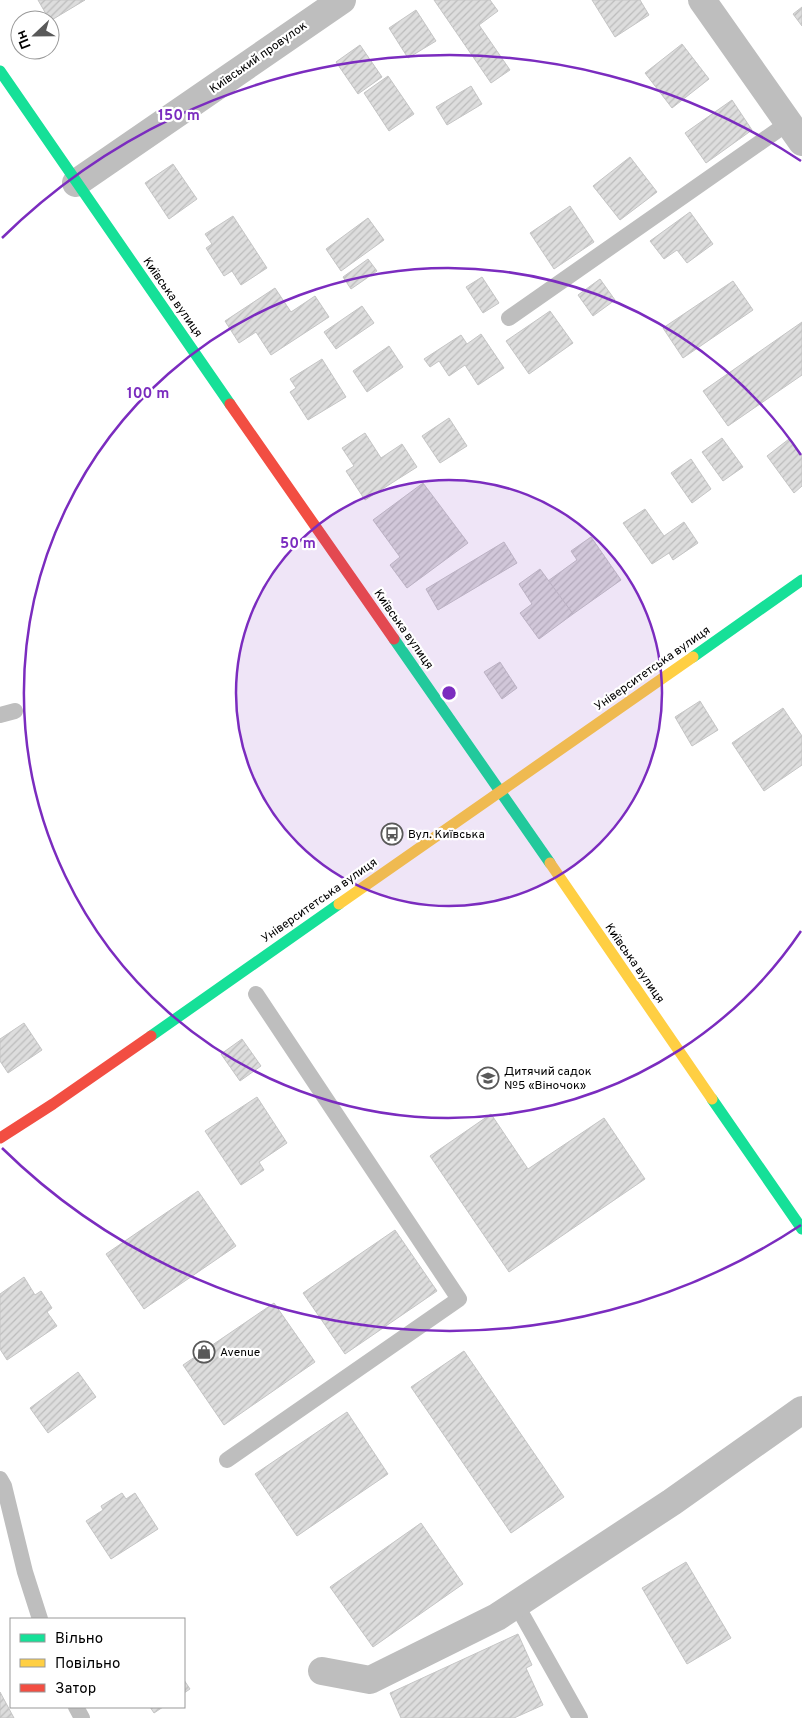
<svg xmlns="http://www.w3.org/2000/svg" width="802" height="1718" viewBox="0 0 802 1718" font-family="Overpass,sans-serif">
<defs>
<pattern id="building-hatch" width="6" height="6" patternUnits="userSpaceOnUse" patternTransform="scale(1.25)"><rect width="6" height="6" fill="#ddd"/><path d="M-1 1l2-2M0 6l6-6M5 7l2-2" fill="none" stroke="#bcbcbc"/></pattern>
</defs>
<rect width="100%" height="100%" fill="#fff"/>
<g fill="url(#building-hatch)" stroke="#c5c5c5">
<path d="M38,0H85L50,21Z"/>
<path d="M434,0H490L498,11L479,25L510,70L491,83Z"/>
<path d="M592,0H640L649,15L615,37Z"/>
<path d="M802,7V26L793,14Z"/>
<path d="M416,10L436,41L408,58L389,28Z"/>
<path d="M682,44L709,79L672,108L645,73Z"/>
<path d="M360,45L382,77L358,94L336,62Z"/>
<path d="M388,76L414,114L389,131L364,93Z"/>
<path d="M471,86L482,104L447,125L436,107Z"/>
<path d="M732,100L752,130L706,163L685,133Z"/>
<path d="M630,157L657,192L620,220L593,186Z"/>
<path d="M173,164L197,199L169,219L145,183Z"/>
<path d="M570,206L594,242L554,269L530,233Z"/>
<path d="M690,212L713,244L687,263L677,250L664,259L650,241Z"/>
<path d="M233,216L267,268L241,285L232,271L224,276L206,248L212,244L205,234Z"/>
<path d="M368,218L384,240L341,271L326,249Z"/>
<path d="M368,259L377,271L351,289L343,277Z"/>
<path d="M482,277L499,303L483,313L466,287Z"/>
<path d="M600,279L615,300L593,316L578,295Z"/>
<path d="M733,281L753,310L683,358L663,328Z"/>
<path d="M275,288L291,312L315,296L329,317L271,355L256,332L239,343L225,321Z"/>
<path d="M362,306L374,323L336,349L324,332Z"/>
<path d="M550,311L573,343L529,374L506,341Z"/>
<path d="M802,322V375L728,426L703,391Z"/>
<path d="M481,334L504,368L478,385L465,365L449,376L439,361L430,367L424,359L461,335L467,344Z"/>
<path d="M389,346L403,367L367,392L353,371Z"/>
<path d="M322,359L346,397L308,420L290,392L296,388L290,379Z"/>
<path d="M449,418L467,446L440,463L422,436Z"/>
<path d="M365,433L381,458L402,444L417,467L365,500L346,471L354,466L342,448Z"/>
<path d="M722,438L743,467L723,481L702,452Z"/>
<path d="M789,439L802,456V486L794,493L767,456Z"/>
<path d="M691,459L711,489L692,503L671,473Z"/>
<path d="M423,483L468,543L407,588L390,565L400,557L373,520Z"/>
<path d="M645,509L664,536L684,522L698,543L673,560L669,553L652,564L623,523Z"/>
<path d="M591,537L621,580L573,614L548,581L577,560L571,551Z"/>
<path d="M504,542L517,563L438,610L426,589Z"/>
<path d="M540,569L573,614L539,639L520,613L532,604L519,584Z"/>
<path d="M500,662L517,688L502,699L484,672Z"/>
<path d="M700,701L718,730L692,746L675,717Z"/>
<path d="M783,708L802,736V765L764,791L732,743Z"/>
<path d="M24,1023L42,1050L8,1073L0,1061V1039Z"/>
<path d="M242,1039L261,1066L240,1081L221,1054Z"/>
<path d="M257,1097L287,1143L259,1162L264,1170L241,1185L205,1131Z"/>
<path d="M491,1114L528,1169L604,1118L645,1179L509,1272L430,1156Z"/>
<path d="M198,1191L236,1246L144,1309L106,1254Z"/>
<path d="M395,1230L437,1291L345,1354L303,1293Z"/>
<path d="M24,1277L35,1295L41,1291L52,1308L47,1312L57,1326L7,1360L0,1349V1294Z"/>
<path d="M274,1303L315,1362L224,1425L183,1365Z"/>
<path d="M464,1351L564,1497L511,1533L411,1387Z"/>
<path d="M78,1372L96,1397L48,1433L30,1408Z"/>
<path d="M347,1412L388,1474L297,1536L255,1474Z"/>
<path d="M122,1493L126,1499L135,1493L158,1529L111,1559L86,1521L103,1510L101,1506Z"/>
<path d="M421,1523L463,1584L373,1647L330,1587Z"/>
<path d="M686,1562L731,1638L687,1664L642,1588Z"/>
<path d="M518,1634L532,1665L526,1668L543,1705L514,1718H401L390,1693Z"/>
<path d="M184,1680L190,1689L184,1693Z"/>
<path d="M0,1692L14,1718H0Z"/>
<path d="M150,1707H163L154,1713Z"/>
</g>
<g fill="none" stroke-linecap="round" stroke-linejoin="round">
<g stroke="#bebebe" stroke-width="16">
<path d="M509,318L788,123"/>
<path d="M0,715L15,711"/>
<path d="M227,1460L459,1299L256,994"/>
<path d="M0,1479L4,1486L25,1572L40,1619"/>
<path d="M516,1604L580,1718"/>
<path d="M76,1707L82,1718"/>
</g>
<g stroke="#bebebe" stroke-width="28">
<path d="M702,0L802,142"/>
<path d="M76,183L342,0"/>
<path d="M322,1671L370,1680L497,1617L672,1502L802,1410"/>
</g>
<g stroke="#16e098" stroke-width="11">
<path d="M0,71L230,404"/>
<path d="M394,639L550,863"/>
<path d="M693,657L802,580"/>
<path d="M151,1036L339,904"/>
<path d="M712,1099L802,1229"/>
</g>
<g stroke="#ffcf43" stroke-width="11">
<path d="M550,863L712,1099"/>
<path d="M339,904L693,657"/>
</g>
<g stroke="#f24e42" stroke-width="11">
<path d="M230,404L394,639"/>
<path d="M0,1138L53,1104L151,1036"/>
</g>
</g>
<circle cx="449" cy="693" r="213" fill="#7b2cbf" fill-opacity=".12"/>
<g fill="none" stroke="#7b2cbf" stroke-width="2.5">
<circle cx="449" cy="693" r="213"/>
<path d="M801 931A425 425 0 1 1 801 455"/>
<path d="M801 1225A638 638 0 0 1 2 1148M2 238A638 638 0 0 1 801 161"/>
</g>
<defs>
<g id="bus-ring" transform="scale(1.125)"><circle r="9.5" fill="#fff" stroke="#595959" stroke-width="1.5"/><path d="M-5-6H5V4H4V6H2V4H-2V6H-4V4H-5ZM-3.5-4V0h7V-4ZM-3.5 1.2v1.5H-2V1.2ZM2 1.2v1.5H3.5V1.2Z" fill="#595959"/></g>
<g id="school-ring" transform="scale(1.125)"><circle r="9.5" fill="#fff" stroke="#595959" stroke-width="1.5"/><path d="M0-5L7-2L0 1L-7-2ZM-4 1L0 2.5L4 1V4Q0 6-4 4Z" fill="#595959"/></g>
<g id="shop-ring" transform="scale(1.125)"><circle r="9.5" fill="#fff" stroke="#595959" stroke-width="1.5"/><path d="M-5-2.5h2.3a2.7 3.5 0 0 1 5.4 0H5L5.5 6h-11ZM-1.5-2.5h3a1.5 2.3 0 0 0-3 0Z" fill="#595959"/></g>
</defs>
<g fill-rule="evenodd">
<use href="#bus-ring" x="392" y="834"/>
<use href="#school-ring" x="488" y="1078"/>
<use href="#shop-ring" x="204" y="1352"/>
</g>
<g text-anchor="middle" stroke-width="4.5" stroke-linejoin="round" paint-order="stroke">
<g font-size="12" fill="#000" stroke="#fff">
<text transform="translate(258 57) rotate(-35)" y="4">Київський провулок</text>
<text transform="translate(173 297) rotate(55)" y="4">Київська вулиця</text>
<text transform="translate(404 629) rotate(55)" y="4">Київська вулиця</text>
<text transform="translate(652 668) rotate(-35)" y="4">Університетська вулиця</text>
<text transform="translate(319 900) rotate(-35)" y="4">Університетська вулиця</text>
<text transform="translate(635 963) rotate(55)" y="4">Київська вулиця</text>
</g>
<g font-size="12" fill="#000" stroke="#fff" text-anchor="start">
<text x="408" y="838">Вул. Київська</text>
<text x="504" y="1075">Дитячий садок<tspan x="504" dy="14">№5 «Віночок»</tspan></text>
<text x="220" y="1356">Avenue</text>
</g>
</g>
<circle cx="449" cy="693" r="8" fill="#7b2cbf" stroke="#fff" stroke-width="2.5"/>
<g font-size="15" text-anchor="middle" font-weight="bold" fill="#7b2cbf" stroke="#fff" stroke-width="4.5" stroke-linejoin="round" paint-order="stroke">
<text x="179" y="120">150 m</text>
<text x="148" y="398">100 m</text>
<text x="298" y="548">50 m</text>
</g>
<rect x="10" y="1618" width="175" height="90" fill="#ffffff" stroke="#999999"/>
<rect x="20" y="1634" width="25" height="8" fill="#16e098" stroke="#999999"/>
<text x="55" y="1643" font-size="15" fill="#000000">Вільно</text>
<rect x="20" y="1659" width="25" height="8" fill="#ffcf43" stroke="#999999"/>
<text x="55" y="1668" font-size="15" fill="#000000">Повільно</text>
<rect x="20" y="1684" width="25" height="8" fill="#f24e42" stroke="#999999"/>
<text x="55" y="1693" font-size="15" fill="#000000">Затор</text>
<g transform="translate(35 35) rotate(248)"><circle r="24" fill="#ffffff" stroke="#999999"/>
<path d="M0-4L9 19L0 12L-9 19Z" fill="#595959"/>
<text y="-8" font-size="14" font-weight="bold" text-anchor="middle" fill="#000000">Пн</text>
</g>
</svg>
